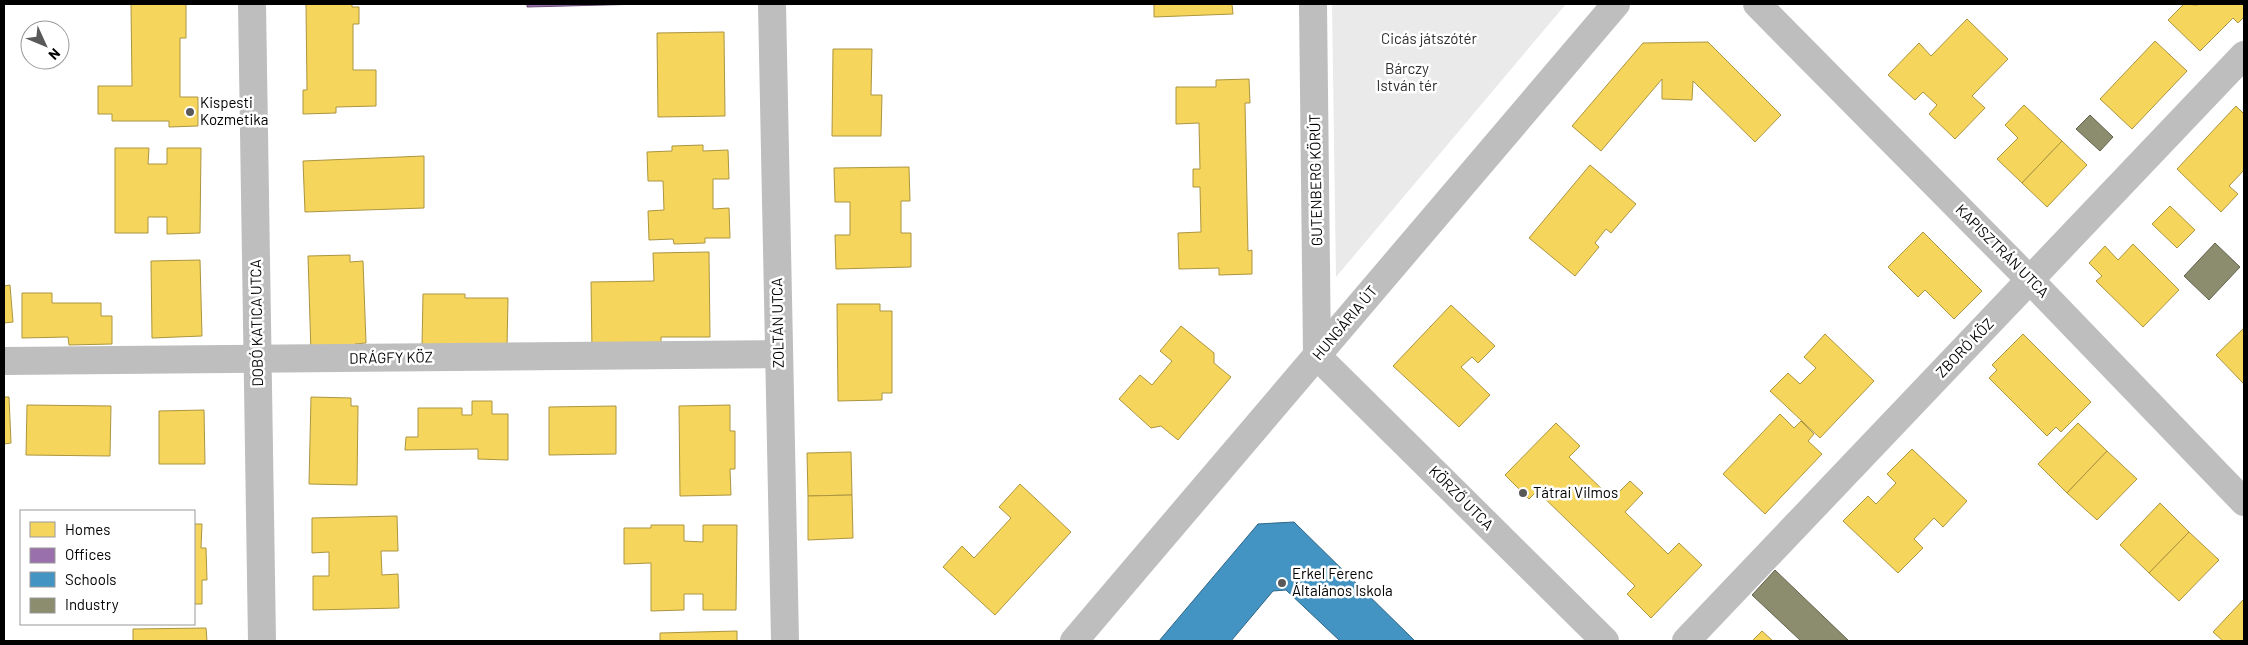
<svg xmlns="http://www.w3.org/2000/svg" width="2248" height="645" viewBox="0 0 2248 645" font-family="Barlow,sans-serif">
<rect width="100%" height="100%" fill="#fff"/>
<path fill="#eaeaea" d="M1332,4H1566L1336,277Z"/>
<g fill="#f6d55c" stroke="#ac9540">
<path d="M131,4H186V38H180V97H198V126L169,127V121H112V114H98V86H132Z"/>
<path d="M306,4H352V7H359V24H353V70H376V106L336,107V113L303,114V90H307Z"/>
<path d="M1154,4H1232L1233,14L1154,17Z"/>
<path d="M2184,4L2197,5L2198,4H2244V17L2238,23L2233,18L2200,51L2168,20Z"/>
<path d="M1967,19L2008,59L1972,96L1985,108L1955,139L1929,114L1937,105L1923,92L1915,100L1888,75L1919,43L1931,56Z"/>
<path d="M724,32L725,116L658,117L657,33Z"/>
<path d="M2155,41L2187,71L2132,129L2100,99Z"/>
<path d="M1708,42L1781,115L1755,142L1693,81L1692,100L1662,99V79L1601,151L1572,126L1643,43Z"/>
<path d="M833,49H872L871,95H882L881,136H832Z"/>
<path d="M1249,79L1250,103H1245L1248,251L1252,250V274L1219,275V268L1179,269L1178,233L1201,232L1200,187H1193V169H1200L1199,123L1176,124V87H1216V80Z"/>
<path d="M2024,105L2062,141L2022,183L1997,159L2018,138L2005,125Z"/>
<path d="M2236,106L2244,114V170L2229,186L2238,194L2221,212L2177,169Z"/>
<path d="M2062,141L2087,165L2047,207L2022,183Z"/>
<path d="M703,145V151L728,150L729,179H713V209L729,208L730,238H705V243L674,244L673,239L649,240L648,211L664,210L663,181H648L647,152L672,151V146Z"/>
<path d="M115,148H149L148,164H167V148H201L200,233L167,234V217H148V233H115Z"/>
<path d="M424,156V208L305,212L303,161Z"/>
<path d="M1590,165L1636,204L1611,233L1606,229L1595,243L1599,247L1575,276L1529,238Z"/>
<path d="M909,167L910,201H901V233H911V267L836,269L835,235H850V202H835L834,168Z"/>
<path d="M2170,206L2195,230L2177,248L2152,224Z"/>
<path d="M1923,232L1982,291L1954,319L1925,290L1918,297L1888,267Z"/>
<path d="M2133,244L2179,290L2143,327L2096,281L2102,276L2089,263L2105,246L2118,260Z"/>
<path d="M709,252L710,337H661V349L592,351L591,282L654,281L653,253Z"/>
<path d="M350,255V262L363,261L366,343L355,344L354,351L311,353L308,256Z"/>
<path d="M200,260L202,336L152,338L151,261Z"/>
<path d="M10,285L13,322L4,323V286Z"/>
<path d="M22,293H52V303H101V316H112V344L69,345L68,337L22,338Z"/>
<path d="M423,294H465V298H508L507,347H422Z"/>
<path d="M837,304H880V311H892V393H882V400L838,401Z"/>
<path d="M1451,305L1495,346L1478,363L1472,357L1461,367L1490,395L1459,427L1393,366Z"/>
<path d="M1181,326L1214,353V363L1231,377L1178,440L1161,426L1151,428L1119,399L1140,375L1152,385L1172,361L1160,351Z"/>
<path d="M2244,328V384L2216,355Z"/>
<path d="M1825,334L1874,381L1820,438L1770,391L1788,373L1800,384L1816,368L1804,357Z"/>
<path d="M2023,334L2091,402L2061,432L2056,427L2047,436L1989,378L1997,370L1992,365Z"/>
<path d="M4,397H9L11,443L4,444Z"/>
<path d="M311,397L351,398V406H358L357,485L309,484Z"/>
<path d="M472,401H492V414H508V460L478,459V449L405,450L406,437H418V408H462V415H472Z"/>
<path d="M27,405L111,406L110,456L26,455Z"/>
<path d="M730,405V431H735V469H730L731,495L680,496L679,406Z"/>
<path d="M616,406V454L549,455V407Z"/>
<path d="M204,410L205,464H159V411Z"/>
<path d="M1780,414L1794,428L1801,421L1814,434L1808,441L1822,454L1765,514L1723,474Z"/>
<path d="M1556,423L1580,446L1569,457L1612,499L1630,481L1643,493L1625,512L1668,554L1679,543L1702,565L1651,618L1627,594L1635,586L1537,491L1529,499L1505,475Z"/>
<path d="M2078,423L2107,451L2067,493L2038,464Z"/>
<path d="M1912,449L1967,501L1943,527L1934,518L1914,539L1923,548L1898,573L1843,521L1868,496L1876,504L1896,483L1887,474Z"/>
<path d="M2107,451L2137,479L2097,520L2067,493Z"/>
<path d="M851,452L852,495L808,496L807,453Z"/>
<path d="M1020,484L1071,532L995,615L943,567L962,546L974,558L1011,518L999,507Z"/>
<path d="M852,495L853,538L808,540V496Z"/>
<path d="M2160,503L2189,532L2149,573L2120,545Z"/>
<path d="M397,516L398,551H381L382,575L398,574L399,608L313,610V576H329V552L312,553V518Z"/>
<path d="M194,524H202L201,548H206L207,580H202V604H194Z"/>
<path d="M651,525H684V541L703,542V525H737L736,610H703V594H684V610L651,611V563L624,564V528H651Z"/>
<path d="M2189,532L2219,560L2179,601L2149,573Z"/>
<path d="M2244,599V641H2223L2213,632Z"/>
<path d="M206,628L207,641H133V629Z"/>
<path d="M737,631V641H660V633Z"/>
<path d="M1762,631L1773,641H1752Z"/>
</g>
<path fill="#9970ab" stroke="#6b4e78" d="M527,4H643L527,7Z"/>
<path fill="#4393c3" stroke="#2f6788" d="M1294,522L1415,641H1340L1286,590L1273,591L1231,641H1159L1258,524Z"/>
<g fill="#8c8c6e" stroke="#62624d">
<path d="M2090,115L2113,137L2100,151L2076,129Z"/>
<path d="M2215,243L2240,267L2209,300L2184,276Z"/>
<path d="M1775,570L1849,641H1801L1752,595Z"/>
</g>
<g fill="none" stroke-linecap="round" stroke-linejoin="round">
<g stroke="#bebebe" stroke-width="28">
<path d="M252,4L262,641"/>
<path d="M772,4L785,641"/>
<path d="M1313,4L1317,356L1605,641"/>
<path d="M1757,4L2030,280L2244,502"/>
<path d="M4,361L778,354"/>
<path d="M1074,641L1616,4"/>
<path d="M1686,641L2244,55"/>
</g>
</g>
<g fill="#595959" stroke="#fff" stroke-width="2">
<circle cx="190" cy="112" r="5"/>
<circle cx="1523" cy="493" r="5"/>
<circle cx="1282" cy="583" r="5"/>
</g>
<g text-anchor="middle" stroke-width="5" stroke-linejoin="round" paint-order="stroke">
<g font-size="15" fill="#2f2f2f" stroke="#fff">
<text x="1429" y="44">Cicás játszótér</text>
<text x="1407" y="74">Bárczy<tspan x="1407" dy="17">István tér</tspan></text>
</g>
<g font-size="15" fill="#000" stroke="#fff" text-anchor="start">
<text x="200" y="108">Kispesti<tspan x="200" dy="17">Kozmetika</tspan></text>
<text x="1533" y="498">Tátrai Vilmos</text>
<text x="1292" y="579">Erkel Ferenc<tspan x="1292" dy="17">Általános Iskola</tspan></text>
</g>
<g font-size="15" fill="#000" stroke="#fff">
<text transform="translate(1316 180) rotate(-91)" y="5">GUTENBERG KÖRÚT</text>
<text transform="translate(2002 251) rotate(45)" y="5">KAPISZTRÁN UTCA</text>
<text transform="translate(257 323) rotate(-91)" y="5">DOBÓ KATICA UTCA</text>
<text transform="translate(778 323) rotate(-91)" y="5">ZOLTÁN UTCA</text>
<text transform="translate(1345 323) rotate(-50)" y="5">HUNGÁRIA ÚT</text>
<text transform="translate(1965 348) rotate(-46)" y="5">ZBORÓ KÖZ</text>
<text transform="translate(391 358) rotate(-1)" y="5">DRÁGFY KÖZ</text>
<text transform="translate(1461 498) rotate(45)" y="5">KÖRZŐ UTCA</text>
</g>
</g>
<rect width="2248" height="645" fill="none" stroke="#000000" stroke-width="10"/>
<rect x="20" y="510" width="175" height="115" fill="#ffffff" stroke="#999999"/>
<rect x="30" y="522" width="25" height="15" fill="#f6d55c" stroke="#999999"/>
<text x="65" y="535" font-size="15" fill="#000000">Homes</text>
<rect x="30" y="548" width="25" height="15" fill="#9970ab" stroke="#999999"/>
<text x="65" y="560" font-size="15" fill="#000000">Offices</text>
<rect x="30" y="572" width="25" height="15" fill="#4393c3" stroke="#999999"/>
<text x="65" y="585" font-size="15" fill="#000000">Schools</text>
<rect x="30" y="598" width="25" height="15" fill="#8c8c6e" stroke="#999999"/>
<text x="65" y="610" font-size="15" fill="#000000">Industry</text>
<g transform="translate(45 45) rotate(134)"><circle r="24" fill="#ffffff" stroke="#999999"/>
<path d="M0-4L9 19L0 12L-9 19Z" fill="#595959"/>
<text y="-8" font-size="14" font-weight="bold" text-anchor="middle" fill="#000000">N</text>
</g>
</svg>
